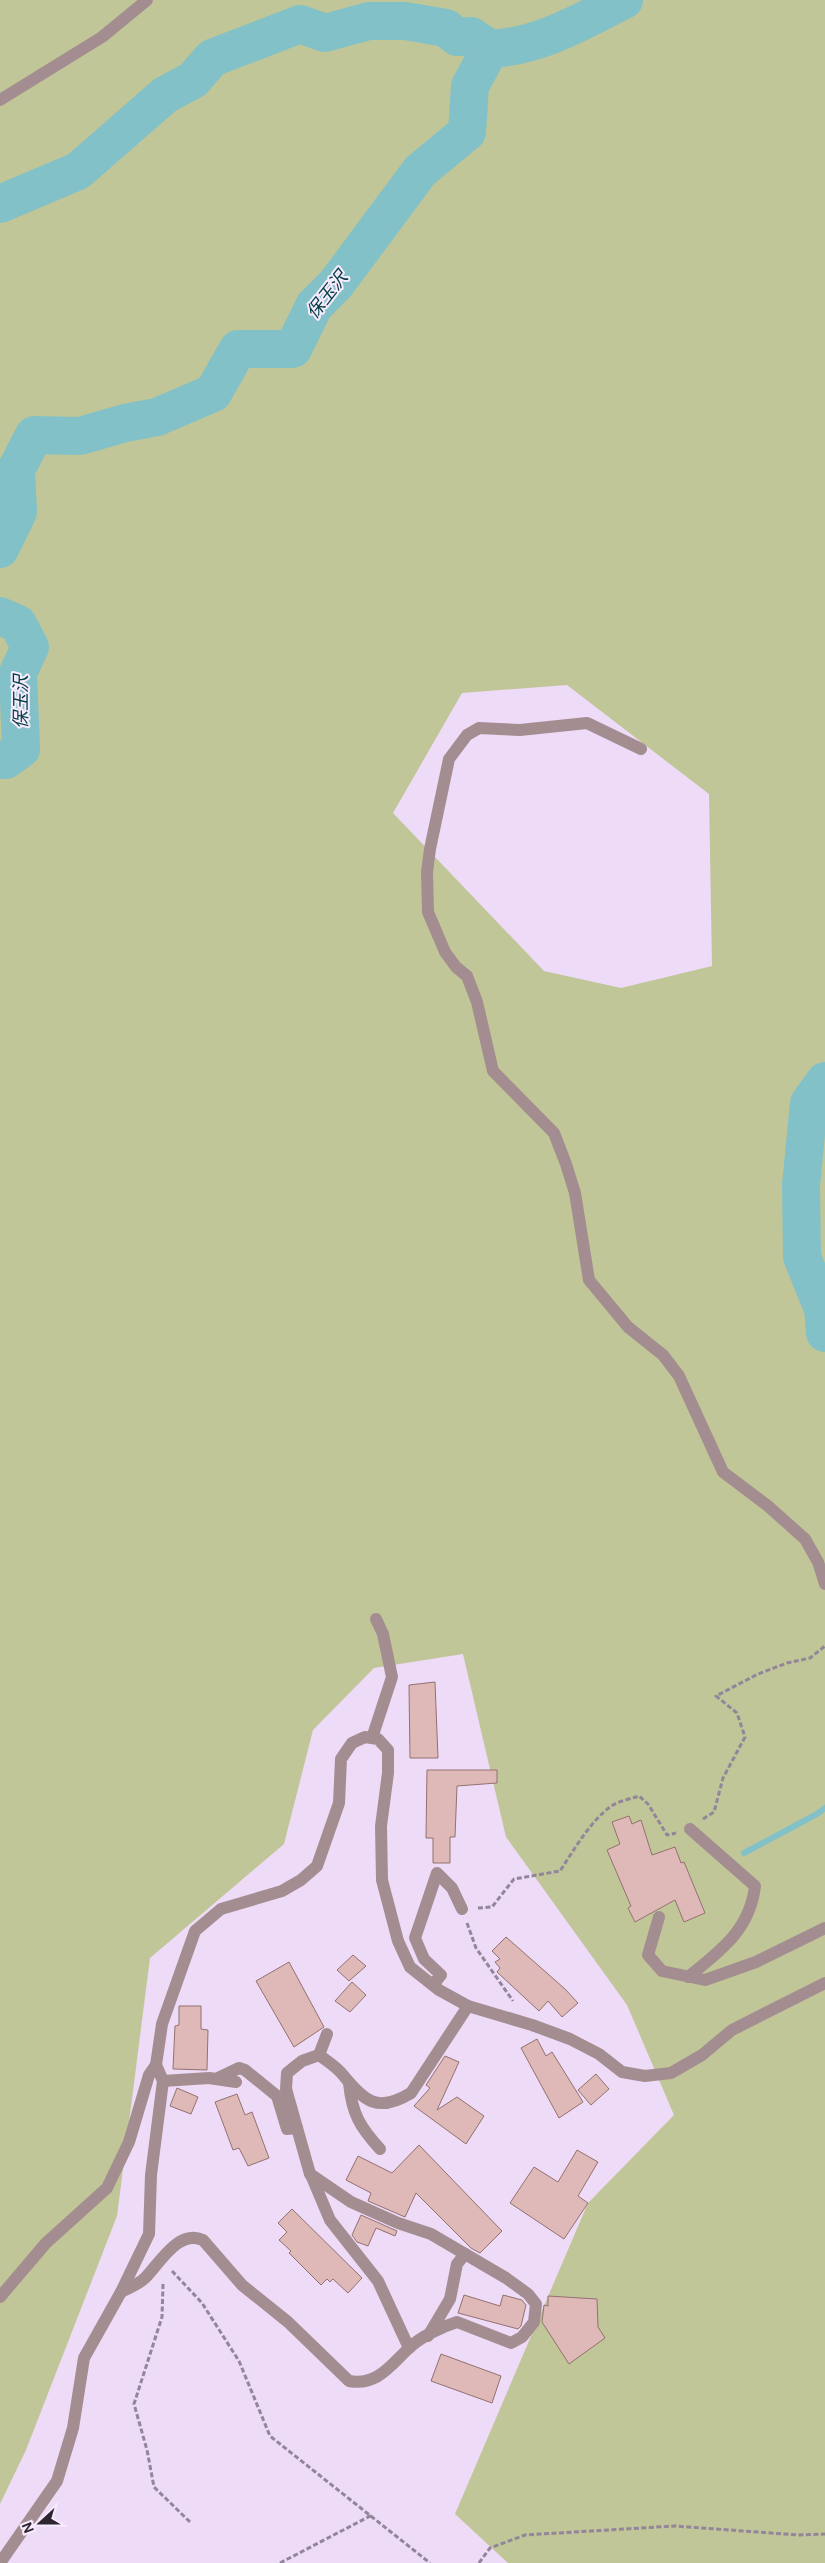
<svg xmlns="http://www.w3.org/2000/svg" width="825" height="2563" viewBox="0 0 825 2563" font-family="'DM Sans','Noto Sans JP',sans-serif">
<rect width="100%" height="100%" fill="#eedbf7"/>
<path fill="#c0c697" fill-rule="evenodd" d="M0,0H825V2563H508L455,2514L588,2203L674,2115L627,2005L506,1837L463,1654L374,1668L313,1730L284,1844L150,1958L117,2216L26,2450L0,2504ZM567,685L709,794L712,966L621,988L544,971L393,813L462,693Z"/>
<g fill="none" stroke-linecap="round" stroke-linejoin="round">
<path stroke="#83c1c8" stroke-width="6" d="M744,1853L817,1814L825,1808"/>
<g stroke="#83c1c8" stroke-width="38">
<path d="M0,204L78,171L165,95L193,80L212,58L300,24L325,33L369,21H405L446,28L457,37L471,36L490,49"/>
<path d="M0,549L18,512L16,470L34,435L80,436L125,423L157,417L213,393L238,349H293L314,306L336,284L420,171L467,132L470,86L490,49C541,46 580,22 624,0"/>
<path d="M0,616L18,624L30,647L18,673L21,749L6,760H0"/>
<path d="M825,1081L809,1103L801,1185L802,1257L823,1309L825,1333"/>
</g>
</g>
<g fill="#deb9b7" stroke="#937170">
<path d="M435,1682L438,1758H410L409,1685Z"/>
<path d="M427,1770H497V1783L457,1786L455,1837H450V1863H433V1838H426Z"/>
<path d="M629,1816L632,1824L641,1820L652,1855L675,1847L681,1863L684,1862L705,1913L684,1922L675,1900L635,1922L628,1908L631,1906L607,1850L620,1844L612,1822Z"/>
<path d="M506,1937L565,1989L578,2003L562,2017L548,2001L539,2011L497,1972L500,1968L495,1962L500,1959L492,1951Z"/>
<path d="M353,1955L366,1966L349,1981L337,1970Z"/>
<path d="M289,1962L324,2027L294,2047L256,1981Z"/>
<path d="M352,1982L366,1995L350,2012L335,2001Z"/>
<path d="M179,2006H201V2029L208,2030L207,2070L173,2069L175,2026L179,2025Z"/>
<path d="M537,2039L546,2056L552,2052L583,2102L559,2118L521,2048Z"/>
<path d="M445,2056L459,2062L437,2110L457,2097L484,2116L466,2144L414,2106L430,2088L426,2085Z"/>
<path d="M596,2074L609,2089L591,2105L578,2090Z"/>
<path d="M177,2088L198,2097L191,2114L170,2106Z"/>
<path d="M237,2094L245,2115L252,2112L269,2158L248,2166L239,2148L233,2150L215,2102Z"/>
<path d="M419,2145L502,2231L480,2253L471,2248L416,2193L405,2217L368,2201L371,2193L346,2180L358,2156L392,2173Z"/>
<path d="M577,2150L598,2162L578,2196L588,2203L564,2239L510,2203L534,2167L558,2182Z"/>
<path d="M292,2209L362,2278L348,2293L333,2279L330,2282L327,2279L321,2285L289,2253L291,2251L279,2240L287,2232L278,2223Z"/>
<path d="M361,2215L397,2231L395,2236L376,2228L368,2246L357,2242L352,2235Z"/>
<path d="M464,2295L500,2306L503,2295L522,2300L526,2305L521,2326L518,2329L458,2313Z"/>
<path d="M548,2296L597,2299L598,2327L605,2338L569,2364L542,2322L544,2305L548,2306Z"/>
<path d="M441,2354L501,2376L492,2403L431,2381Z"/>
</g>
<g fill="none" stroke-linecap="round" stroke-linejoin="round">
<g stroke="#93869a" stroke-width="3" stroke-dasharray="5 2.5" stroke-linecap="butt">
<path d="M703,1819L714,1812L723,1778L745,1737L737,1713L716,1696L758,1674L787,1663L810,1658L825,1646"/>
<path d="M478,1908L492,1907L514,1879L560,1871C574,1850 589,1823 610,1807C618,1801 630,1799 639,1796L648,1804L667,1835L676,1833"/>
<path d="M467,1923L476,1948L513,2001"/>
<path d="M172,2271L202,2303L239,2361L270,2436L430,2563"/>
<path d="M163,2284L162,2317L134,2404L147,2450L154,2487L190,2522"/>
<path d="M280,2563L372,2515"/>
<path d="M479,2563L490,2548L525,2535L675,2526L798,2535L825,2534"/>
</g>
<g stroke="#a48d91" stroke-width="12">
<path d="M0,100L102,37L147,0"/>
<path d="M641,749L587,723L520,730L479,728L467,735L449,759L430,849L427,872L428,912L445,952L456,967L467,976L477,1002L493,1071L554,1133L566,1164L575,1193L589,1280L628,1327L663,1355L679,1376L723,1472L768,1506L805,1539L818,1562L825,1584"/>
<path d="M372,1738L392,1677L383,1634L376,1619"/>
<path d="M659,1917L648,1955L662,1971L705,1980L756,1962L825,1928"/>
<path d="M688,1977C720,1951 750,1930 755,1886L690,1829"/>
<path d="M433,1985L441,1975L424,1959L415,1938L437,1873L452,1888L462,1909"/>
<path d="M319,2055L327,2034"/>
<path d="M216,2079L239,2068L245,2070L277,2096L287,2129L297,2128"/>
<path d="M163,2081L209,2078L236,2082"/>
<path d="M349,2083C352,2114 360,2127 380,2149"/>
<path d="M311,2175L330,2220L378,2281L409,2348"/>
<path d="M121,2292C129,2288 139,2284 145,2278C160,2263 178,2229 203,2240L242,2285L288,2322L349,2381C377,2386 390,2366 408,2349C420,2337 441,2327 457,2322L511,2343L522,2337L534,2322L536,2304L528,2294L506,2278L431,2234L398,2223L351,2202L310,2174L286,2089L287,2073L302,2061L319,2055C327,2061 337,2067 343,2075C365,2102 378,2113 411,2093L468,2006"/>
<path d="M0,2297L46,2243L107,2188L129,2142L149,2075L156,2065L162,2024L195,1931L221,1909L282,1891L301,1880L317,1866L339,1803L341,1759L352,1743L365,1737L378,1739L388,1750V1773L381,1826L382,1880L398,1941L410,1967L439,1990L468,2006L532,2025L570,2039L599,2054L622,2072L645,2076L671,2073L702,2055L732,2030L825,1983"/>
<path d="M428,2336L450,2299L457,2264L465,2254"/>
<path d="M0,2563L57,2481L73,2428L84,2358L121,2292L149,2234L151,2175L163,2081L156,2065"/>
</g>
</g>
<g text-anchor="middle" stroke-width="4" stroke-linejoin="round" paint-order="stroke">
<g font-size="18" font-style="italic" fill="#003c42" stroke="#f7ebfd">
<text transform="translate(327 295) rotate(-52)" y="6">保玉沢</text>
<text transform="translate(21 702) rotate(-90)" y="6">保玉沢</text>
</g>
</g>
<g transform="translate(40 2523) rotate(249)" stroke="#f7ebfd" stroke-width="4" paint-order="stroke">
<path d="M0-4L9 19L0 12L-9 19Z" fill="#2d2630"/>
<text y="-8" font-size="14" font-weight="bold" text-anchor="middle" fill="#2d2630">N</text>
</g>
</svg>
